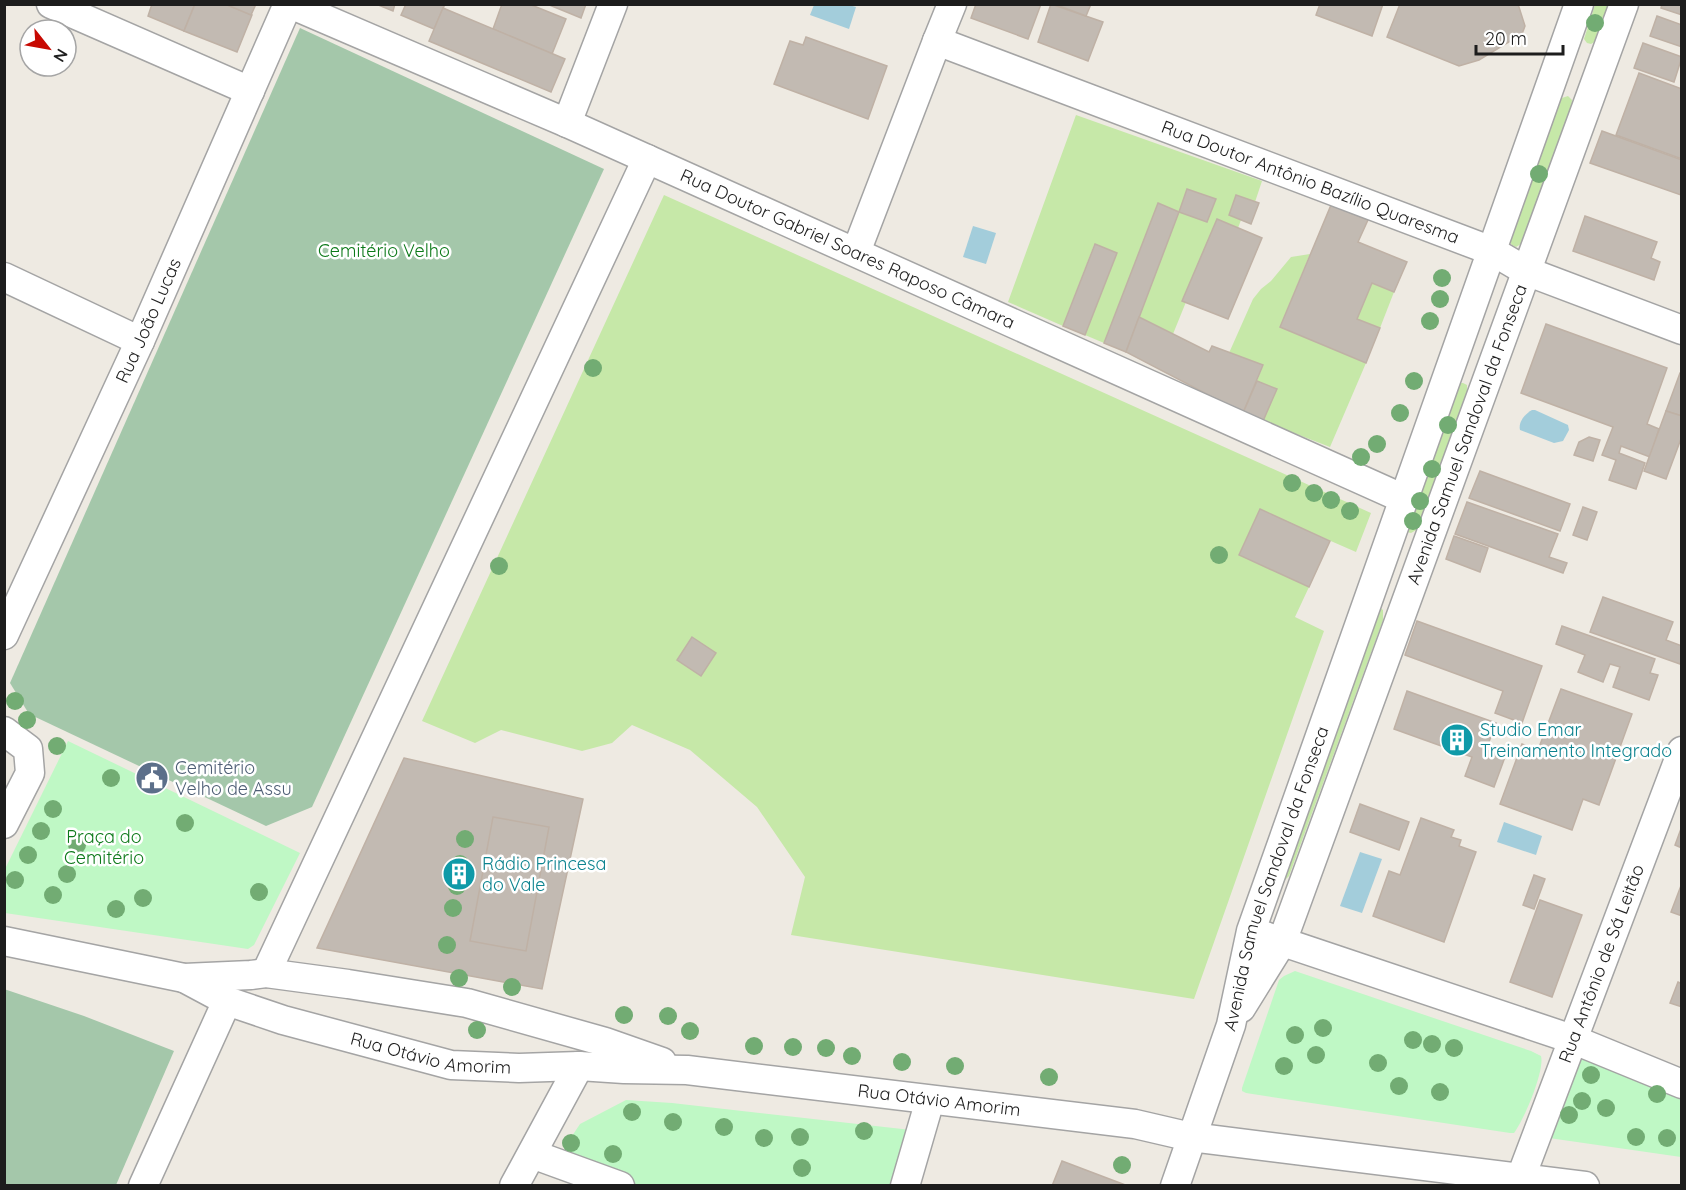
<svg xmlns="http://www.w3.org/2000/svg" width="1686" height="1190" viewBox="0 0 1686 1190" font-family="Quicksand,sans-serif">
<rect width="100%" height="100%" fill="#eeeae2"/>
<g fill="#c6e8a8" fill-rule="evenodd">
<path d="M1595,5H1611L1598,40L1591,44L1587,43L1584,39Z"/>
<path d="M1568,96L1572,100L1571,111L1524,242L1516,247L1512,245L1509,241L1559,102L1562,98Z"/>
<path d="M1076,115L1262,181L1255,202L1236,195L1229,215L1241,220L1238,228L1217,219L1183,300L1186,302L1173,334L1139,317L1179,212L1158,203L1104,343L1085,335L1117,253L1094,245L1063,326L1008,302ZM1187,189L1216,199L1207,222L1179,212Z"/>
<path d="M664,195L1371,513L1356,552L1260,510L1239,554L1309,587L1295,617L1324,631L1302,692L1194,999L791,935L805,877L757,807L690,750L632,725L612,743L582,751L501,730L475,743L422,721Z"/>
<path d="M1310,254L1280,327L1366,363L1330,447L1263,421L1276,389L1257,381L1263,365L1229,353L1253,299L1261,289L1271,281L1291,257Z"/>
<path d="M1372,283L1394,292L1380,328L1357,319Z"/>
<path d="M1458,383H1463L1467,385V396L1418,529L1411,533L1407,532Z"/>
<path d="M1379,607L1383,610V620L1289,876L1283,882Z"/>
</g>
<g fill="#a4c7aa">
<path d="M300,28L604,169L312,807L266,826L29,714L10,683Z"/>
<path d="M4,989L84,1016L174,1051L116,1185H5Z"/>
</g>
<g fill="#bff8c5">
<path d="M68,741L300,853L254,945L248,949L5,913V869Z"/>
<path d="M1295,971L1531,1051L1541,1056C1545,1070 1524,1120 1514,1133H1510L1246,1093L1242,1091V1088L1279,980L1284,976Z"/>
<path d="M1583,1057L1681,1097V1157L1549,1138L1576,1058Z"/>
<path d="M626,1100L672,1103L920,1131L901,1186L621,1185L572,1169L564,1148L580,1124Z"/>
</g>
<g fill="#a3cddb">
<path d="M814,5H849L856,7L849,29L810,15Z"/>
<path d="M973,226L996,233L986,264L963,257Z"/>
<path d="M1532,410H1535L1568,425L1569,430L1563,441L1554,443L1520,430C1518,422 1525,414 1532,410Z"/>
<path d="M1504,822L1542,836L1536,855L1497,842Z"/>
<path d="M1360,852L1382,859L1362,913L1340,906Z"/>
</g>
<g fill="#c2bab2" stroke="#bfb1a5" stroke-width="1.5">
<path d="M152,4H195L184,31L148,16Z"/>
<path d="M195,4H225L252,15L237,52L184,31Z"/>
<path d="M225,4H256L251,15Z"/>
<path d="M376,4H395L393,11Z"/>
<path d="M406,4H445L434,29L401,15Z"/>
<path d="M502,4H529L566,19L552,54L493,29Z"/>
<path d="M547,4H586L581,18Z"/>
<path d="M976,4H1041L1028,39L971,18Z"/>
<path d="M1051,4L1103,22L1088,61L1038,42Z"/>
<path d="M1054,4H1091L1086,16Z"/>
<path d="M1320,4H1383L1372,36L1316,15Z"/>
<path d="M1400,4H1518L1525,26L1522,34L1479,60L1459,66L1387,37Z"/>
<path d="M1662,4H1682V15L1661,8Z"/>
<path d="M443,8L565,59L551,92L429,41Z"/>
<path d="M1657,16L1682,25V47L1650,36Z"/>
<path d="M806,37L887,66L868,119L774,84L790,41L803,45Z"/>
<path d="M1643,43L1682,57L1674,82L1634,68Z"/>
<path d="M1639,73L1682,89V159L1616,135Z"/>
<path d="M1602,131L1682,160L1681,195L1590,163Z"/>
<path d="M1187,189L1216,199L1207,222L1179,212Z"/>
<path d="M1236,195L1259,203L1251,224L1229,215Z"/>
<path d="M1158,203L1179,212L1126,352L1104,343Z"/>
<path d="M1331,205L1368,220L1358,242L1407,262L1394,292L1372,283L1357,319L1380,328L1366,363L1280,327Z"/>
<path d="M1585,216L1657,242L1651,258L1660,262L1654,280L1573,251Z"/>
<path d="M1217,219L1262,238L1228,319L1182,301Z"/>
<path d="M1095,244L1117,253L1085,335L1063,326Z"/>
<path d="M1139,317L1209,352L1212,346L1263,365L1243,413L1126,352Z"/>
<path d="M1546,324L1667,368L1647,424L1659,429L1650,457L1621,446L1619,453L1645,463L1636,489L1609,480L1616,460L1602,455L1613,427L1521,393Z"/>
<path d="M1680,373H1682V416L1666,411Z"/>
<path d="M1257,381L1277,389L1263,421L1243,413Z"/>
<path d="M1666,411L1682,416V436L1666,479L1644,471Z"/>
<path d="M1589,437L1600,440L1593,461L1574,455L1579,442Z"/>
<path d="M1480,471L1570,504L1560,531L1469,498Z"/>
<path d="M1467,502L1558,534L1549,557L1567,563L1563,573L1455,534Z"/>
<path d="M1583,507L1597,512L1587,540L1573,535Z"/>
<path d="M1260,509L1330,541L1309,587L1239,555Z"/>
<path d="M1454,536L1488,548L1480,572L1446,559Z"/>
<path d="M1603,597L1673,622L1666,640L1682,646V659L1680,664L1590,632Z"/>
<path d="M1417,621L1542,666L1522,723L1495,713L1503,691L1405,655Z"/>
<path d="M1562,626L1655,659L1650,673L1658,675L1649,700L1613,687L1620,667L1610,664L1603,682L1578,672L1585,655L1556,644Z"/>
<path d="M692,637L716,653L701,676L677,660Z"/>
<path d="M1561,689L1632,714L1599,805L1583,799L1572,830L1500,804L1522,744L1538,750Z"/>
<path d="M1407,691L1496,723L1486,750L1505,757L1494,787L1465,776L1472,757L1394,729Z"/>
<path d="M404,758L583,799L542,989L317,948Z"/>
<path d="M1360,804L1409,822L1399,850L1350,832Z"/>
<path d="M493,817L549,827L526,951L470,941Z"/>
<path d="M1421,818L1454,830L1451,837L1461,840L1459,846L1476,852L1444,942L1373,916L1389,871L1400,875Z"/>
<path d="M1682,826V848L1675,845Z"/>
<path d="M1534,875L1545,879L1534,909L1523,905Z"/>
<path d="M1682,883V916L1671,912Z"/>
<path d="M1540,900L1582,915L1552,997L1510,982Z"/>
<path d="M1678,982L1682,984V1007L1670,1003Z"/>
<path d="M1062,1161L1128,1186H1052Z"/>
</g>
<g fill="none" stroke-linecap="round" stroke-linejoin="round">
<g stroke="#a4a4a4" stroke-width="31">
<g id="minor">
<path d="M51,4L250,91"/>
<path id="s1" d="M290,4L567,123L1404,499"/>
<path id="s2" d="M937,41L1492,251L1526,271L1682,330"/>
<path d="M567,123L613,4"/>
<path d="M856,252L937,41L952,4"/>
<path d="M4,277L140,341"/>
<path id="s3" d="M4,635L140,341L288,4"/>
<path d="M4,731L28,749L30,773L4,824"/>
<path d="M1265,936L1572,1039L1682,1084"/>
<path d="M4,941L184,978L251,975L266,973L348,984L467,1003L605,1042L662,1062"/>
<path d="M266,973L647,159"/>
<path id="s4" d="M184,978L227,1001L283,1020L451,1065L519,1068L579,1066L624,1069L687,1070L1135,1124L1191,1137L1585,1186"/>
<path id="s5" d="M1241,1008L1282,942L1624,4"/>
<path d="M532,1154L620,1186"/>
<path id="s6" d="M1521,1177L1682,751"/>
<path d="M143,1186L227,1001"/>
<path d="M514,1186L579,1066"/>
<path d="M905,1186L930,1100"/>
<path id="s7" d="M1175,1186L1231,1025L1251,931L1579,4"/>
</g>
</g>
<use href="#minor" stroke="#fff" stroke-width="28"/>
</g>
<g fill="#72ac73">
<circle cx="1595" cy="23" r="9"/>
<circle cx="1539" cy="174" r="9"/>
<circle cx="1442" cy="278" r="9"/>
<circle cx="1440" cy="299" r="9"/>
<circle cx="1430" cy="321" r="9"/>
<circle cx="593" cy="368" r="9"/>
<circle cx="1414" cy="381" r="9"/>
<circle cx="1400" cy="413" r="9"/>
<circle cx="1448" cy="425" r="9"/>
<circle cx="1377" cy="444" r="9"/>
<circle cx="1361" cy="457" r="9"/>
<circle cx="1432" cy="469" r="9"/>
<circle cx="1292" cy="483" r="9"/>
<circle cx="1314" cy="493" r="9"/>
<circle cx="1331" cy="500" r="9"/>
<circle cx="1420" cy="501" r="9"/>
<circle cx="1350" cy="511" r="9"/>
<circle cx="1413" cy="521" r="9"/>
<circle cx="1219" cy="555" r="9"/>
<circle cx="499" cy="566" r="9"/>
<circle cx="15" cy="701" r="9"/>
<circle cx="27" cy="720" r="9"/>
<circle cx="57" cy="746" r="9"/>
<circle cx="111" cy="778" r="9"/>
<circle cx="53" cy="809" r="9"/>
<circle cx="185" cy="823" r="9"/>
<circle cx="41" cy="831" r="9"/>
<circle cx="465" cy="839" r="9"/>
<circle cx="77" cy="845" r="9"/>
<circle cx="28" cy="855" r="9"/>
<circle cx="460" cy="864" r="9"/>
<circle cx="67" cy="874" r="9"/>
<circle cx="15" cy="880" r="9"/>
<circle cx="457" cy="886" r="9"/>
<circle cx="259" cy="892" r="9"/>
<circle cx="53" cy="895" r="9"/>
<circle cx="143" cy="898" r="9"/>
<circle cx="453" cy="908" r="9"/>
<circle cx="116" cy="909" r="9"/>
<circle cx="447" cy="945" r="9"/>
<circle cx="459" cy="978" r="9"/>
<circle cx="512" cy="987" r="9"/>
<circle cx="624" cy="1015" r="9"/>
<circle cx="668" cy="1016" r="9"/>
<circle cx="1323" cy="1028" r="9"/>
<circle cx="477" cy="1030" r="9"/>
<circle cx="690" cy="1031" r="9"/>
<circle cx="1295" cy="1035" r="9"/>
<circle cx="1413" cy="1040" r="9"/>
<circle cx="1432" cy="1044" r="9"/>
<circle cx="754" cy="1046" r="9"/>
<circle cx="793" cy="1047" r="9"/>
<circle cx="826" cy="1048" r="9"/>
<circle cx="1454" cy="1048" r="9"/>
<circle cx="1316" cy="1055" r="9"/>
<circle cx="852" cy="1056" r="9"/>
<circle cx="902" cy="1062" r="9"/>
<circle cx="1378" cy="1063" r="9"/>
<circle cx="955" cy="1066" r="9"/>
<circle cx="1284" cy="1066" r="9"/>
<circle cx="1591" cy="1075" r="9"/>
<circle cx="1049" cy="1077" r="9"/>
<circle cx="1399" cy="1086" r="9"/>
<circle cx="1440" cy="1092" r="9"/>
<circle cx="1657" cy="1094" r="9"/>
<circle cx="1582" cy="1101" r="9"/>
<circle cx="1606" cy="1108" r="9"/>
<circle cx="632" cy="1112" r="9"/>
<circle cx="1569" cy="1115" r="9"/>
<circle cx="673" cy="1122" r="9"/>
<circle cx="724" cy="1127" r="9"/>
<circle cx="864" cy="1131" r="9"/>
<circle cx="800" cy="1137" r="9"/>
<circle cx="1636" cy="1137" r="9"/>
<circle cx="764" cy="1138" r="9"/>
<circle cx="1667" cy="1138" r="9"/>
<circle cx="571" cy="1143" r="9"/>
<circle cx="613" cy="1154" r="9"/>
<circle cx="1122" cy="1165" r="9"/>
<circle cx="802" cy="1168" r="9"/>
</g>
<defs>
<g id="building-disc" transform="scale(1.725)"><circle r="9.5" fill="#0f9aa8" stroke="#fff"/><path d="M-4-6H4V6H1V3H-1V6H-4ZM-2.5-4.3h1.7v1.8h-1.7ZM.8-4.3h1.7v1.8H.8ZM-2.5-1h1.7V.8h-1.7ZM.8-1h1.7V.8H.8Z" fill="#fff"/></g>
<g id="civic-disc" transform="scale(1.725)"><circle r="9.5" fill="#5c6f8a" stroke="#fff"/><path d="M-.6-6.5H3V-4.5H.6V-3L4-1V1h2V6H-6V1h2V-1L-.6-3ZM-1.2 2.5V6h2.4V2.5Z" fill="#fff"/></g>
</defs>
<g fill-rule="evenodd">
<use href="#building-disc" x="1457" y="740"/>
<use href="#civic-disc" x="152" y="778"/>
<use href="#building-disc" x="459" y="874"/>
</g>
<g text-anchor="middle" stroke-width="5" stroke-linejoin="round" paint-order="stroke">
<g font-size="18" fill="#1d1d1d" stroke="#fff">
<text dy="6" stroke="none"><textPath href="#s2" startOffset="399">Rua Doutor Antônio Bazílio Quaresma</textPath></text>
<text dy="6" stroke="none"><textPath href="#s1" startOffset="609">Rua Doutor Gabriel Soares Raposo Câmara</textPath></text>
<text dy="6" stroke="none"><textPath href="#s3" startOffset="346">Rua João Lucas</textPath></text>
<text dy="6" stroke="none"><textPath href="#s5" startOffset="618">Avenida Samuel Sandoval da Fonseca</textPath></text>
<text dy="6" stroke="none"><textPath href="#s7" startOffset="324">Avenida Samuel Sandoval da Fonseca</textPath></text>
<text dy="6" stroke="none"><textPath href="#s6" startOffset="228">Rua Antônio de Sá Leitão</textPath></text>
<text dy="6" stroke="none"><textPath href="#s4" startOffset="260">Rua Otávio Amorim</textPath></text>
<text dy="6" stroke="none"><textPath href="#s4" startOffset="772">Rua Otávio Amorim</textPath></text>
</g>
<g font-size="18" fill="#0c7919" stroke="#fff">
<text x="384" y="257">Cemitério Velho</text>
<text x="104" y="843">Praça do<tspan x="104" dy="21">Cemitério</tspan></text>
</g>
<g font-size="18" fill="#0d838f" stroke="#fff" text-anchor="start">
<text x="1480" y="736">Studio Emar<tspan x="1480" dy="21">Treinamento Integrado</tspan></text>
<text x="482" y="870">Rádio Princesa<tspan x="482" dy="21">do Vale</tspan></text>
</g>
<g font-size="18" fill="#4e5e75" stroke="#fff" text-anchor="start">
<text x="175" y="774">Cemitério<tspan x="175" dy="21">Velho de Assu</tspan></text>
</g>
</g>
<rect width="1686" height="1190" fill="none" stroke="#1d1d1d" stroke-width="12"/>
<g transform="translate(48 48) rotate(121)"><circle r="28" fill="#ffffff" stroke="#a5a5a5" stroke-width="1.5"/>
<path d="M0-4.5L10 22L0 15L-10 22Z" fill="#c70902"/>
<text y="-9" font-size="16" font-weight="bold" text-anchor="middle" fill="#1d1d1d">N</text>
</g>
<path d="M1476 45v9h87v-9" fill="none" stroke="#1d1d1d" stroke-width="3"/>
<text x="1485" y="45" font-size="18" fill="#1d1d1d" stroke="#ffffff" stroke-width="4.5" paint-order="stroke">20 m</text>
</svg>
